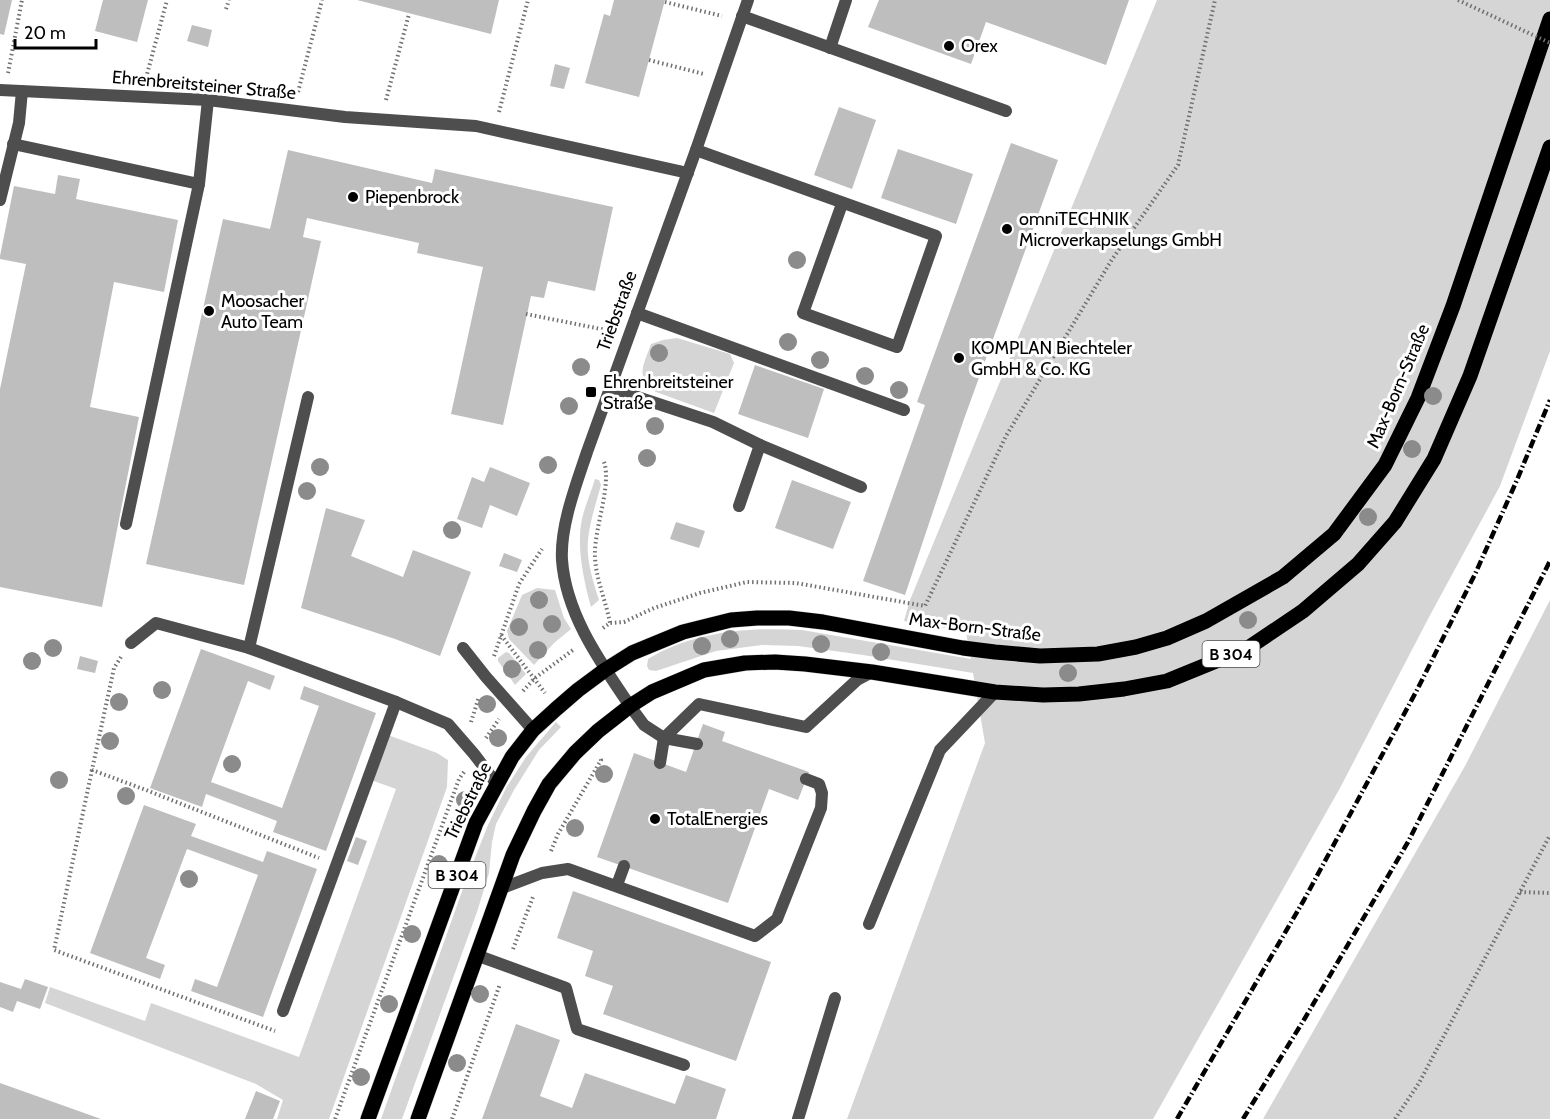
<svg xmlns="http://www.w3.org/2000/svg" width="1550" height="1119" viewBox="0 0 1550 1119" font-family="Cabin,sans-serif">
<rect width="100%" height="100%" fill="#fff"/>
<g fill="#d5d5d5">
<path d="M1157,0H1550V351L1500,486L1428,619L1340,788L1153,1119H847L985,743L973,673L863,655L798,646L762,645L716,651L656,671L649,670L647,666L648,659C694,631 750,627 802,630L971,659L966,632L904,621L910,600Z"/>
<path d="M677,338L730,354L734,363L714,413L656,392C634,376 644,365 651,344L663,340Z"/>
<path d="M595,479L599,480L601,485C596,503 590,521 588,540C586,560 593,581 599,600L591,607C584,581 576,547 582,519C585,506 591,492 595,479Z"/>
<path d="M537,588L555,590L564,618L571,629L554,643L534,665L509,639L507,631L522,595Z"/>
<path d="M1550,600V1119H1263L1465,766Z"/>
<path d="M506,652L509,653L526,674L515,685L498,661V658Z"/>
<path d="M556,722L561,727L539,750L514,790L496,824L492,842L489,873L477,912L402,1119H381L465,883L488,825L506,788L526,757Z"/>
<path d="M388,735L437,753L448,760L447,787L329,1119H277L283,1100L256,1084L45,1003L50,987L145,1021L151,1003L299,1057L396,789L371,780Z"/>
</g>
<g fill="#bebebe">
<path d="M0,0H12L4,35L0,34Z"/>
<path d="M103,0H148L137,42L95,31Z"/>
<path d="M357,0H499L491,34Z"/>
<path d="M614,0H665L639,97L585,83L604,14L610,16Z"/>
<path d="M879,0H1129L1106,65L986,22L971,64L868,27Z"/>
<path d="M192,25L212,30L208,47L187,41Z"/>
<path d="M555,64L570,68L564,89L550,86Z"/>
<path d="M839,107L876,120L852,189L814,175Z"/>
<path d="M1011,143L1058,160L964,419L905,595L863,581L925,405L917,402Z"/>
<path d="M898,149L973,174L956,224L881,198Z"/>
<path d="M288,150L432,183L435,169L613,207L595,291L548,281L544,298L531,296L503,425L451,414L483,267L417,253L419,243L307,218L303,237L321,241L244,585L146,564L223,219L270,229Z"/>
<path d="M58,175L80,179L76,199L178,220L164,292L114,282L90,407L139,417L102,607L0,587V389L26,264L0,259V256L14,186L55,194Z"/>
<path d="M755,365L824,389L808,438L738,414Z"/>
<path d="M490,467L530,483L517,516L490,505L482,528L457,519L472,477L484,482Z"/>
<path d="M792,480L851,502L833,549L775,528Z"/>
<path d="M326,508L365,520L351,556L403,577L413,550L471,572L440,656L395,639L301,608Z"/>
<path d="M676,522L705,531L699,548L670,539Z"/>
<path d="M504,553L522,560L517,572L499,566Z"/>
<path d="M201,649L275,676L270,690L248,681L211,782L282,808L319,706L300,699L304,686L376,713L326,851L273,832L277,821L206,794L202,807L150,788Z"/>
<path d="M80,656L98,661L95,673L77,669Z"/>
<path d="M703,724L725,732L722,741L809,772L798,800L769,789L728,903L597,857L634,753L686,772Z"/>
<path d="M144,805L196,824L191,836L263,862L267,851L317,869L263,1017L191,991L195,979L217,987L258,875L187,849L146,958L165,965L160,979L90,953Z"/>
<path d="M356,837L367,841L358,865L347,861Z"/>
<path d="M573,891L771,962L736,1061L603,1014L613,986L585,976L593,951L557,938Z"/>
<path d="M25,979L48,987L40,1009L17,1001L13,1012L0,1007V982L21,989Z"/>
<path d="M516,1024L560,1040L540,1096L572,1108L585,1073L675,1104L686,1075L726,1089L716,1119H482Z"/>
<path d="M0,1083L101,1119H0Z"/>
<path d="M256,1091L280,1101L273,1119H245Z"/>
</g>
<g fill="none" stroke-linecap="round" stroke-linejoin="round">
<g stroke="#dbdbdb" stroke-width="16">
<g id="primary">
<path d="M368,1119L476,823L512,757L533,730L556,709L578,690L605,670L632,653L683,632L731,620L757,618H789L823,622L963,648L995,652L1040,656L1098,654L1136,647L1167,638L1206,621L1283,577L1334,534L1385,465L1418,398L1453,306L1550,19"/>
<path d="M418,1119L513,855L534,811L549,784L575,753L598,731L630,706L652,692L704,670L745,663L775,662L805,664L872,672L995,692L1043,695L1079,694L1124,689L1167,681L1248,648L1303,611L1358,564L1395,522L1434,459L1470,376L1550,147"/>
</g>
</g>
<g stroke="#707070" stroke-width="4" stroke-dasharray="1.5 3" stroke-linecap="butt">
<path d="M665,2L722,16"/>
<path d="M226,9L229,0"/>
<path d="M649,60L704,74"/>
<path d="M8,73L22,0"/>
<path d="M146,78L167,0"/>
<path d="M298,92L322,0"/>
<path d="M386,100L409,14"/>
<path d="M499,112L528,0"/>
<path d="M526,314L611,331"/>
<path d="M604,462C612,485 594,529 595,555C595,577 606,601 610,623"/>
<path d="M603,628L610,623L624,622L654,608L700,593L747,582L796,583L925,606L1006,436L1111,261L1178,165L1215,0"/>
<path d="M501,635L545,693"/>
<path d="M494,656L519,584L542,549"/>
<path d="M121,657L114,668L92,770L146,790L319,858"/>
<path d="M523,691L535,678L573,650"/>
<path d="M471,722L479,697"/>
<path d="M486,738L499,719"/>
<path d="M92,770L54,950L275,1031"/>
<path d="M551,851L558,834L601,760L600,758"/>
<path d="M1520,892L1550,893"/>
<path d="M513,949L533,897"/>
<path d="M335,1119L459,779L464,772"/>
<path d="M452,1119L500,984"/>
<path d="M1395,1119L1419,1083L1550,835"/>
</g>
<g stroke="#4e4e4e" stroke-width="12">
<path d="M742,16L1006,111"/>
<path d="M830,48L846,0"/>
<path d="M13,144L199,184L208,100"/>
<path d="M696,150L936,236L897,347L803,313L842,204"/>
<path d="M0,200L19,123L22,91"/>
<path d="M637,313L904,410"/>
<path d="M610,388L713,422L760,445L861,487"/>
<path d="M739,506L760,445"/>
<path d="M126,524L199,184"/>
<path d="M131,643L156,623L249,648L396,702L448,724L474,754L496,783"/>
<path d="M249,648L308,397"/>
<path d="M463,648L486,677L533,730"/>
<path d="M630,706L644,725L664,738L697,744"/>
<path d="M660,763L664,738L699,704L806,727L857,680L872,672"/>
<path d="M617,885L624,866"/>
<path d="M500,889L542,873L568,869L755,936L777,919L821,808L822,793L819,784L806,779"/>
<path d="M869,924L940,750L995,692"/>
<path d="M476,955L566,988L577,1029L684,1065"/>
<path d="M283,1011L396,702"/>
<path d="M798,1119L835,998"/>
</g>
<g stroke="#4e4e4e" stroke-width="12">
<path d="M0,90L208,100L345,117L476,126L688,173"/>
<path d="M630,706C601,663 566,615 562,560C560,526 576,485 587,452L696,150L748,0"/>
</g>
<use href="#primary" stroke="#000" stroke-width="15"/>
<g stroke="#000" stroke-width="4.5" stroke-dasharray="9 3 1.5 3" stroke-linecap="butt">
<path d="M1177,1119L1304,900L1417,690L1476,572L1517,480L1550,400"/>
<path d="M1243,1119L1305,1018L1408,842L1550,561"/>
</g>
<path stroke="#707070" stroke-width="4" stroke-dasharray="1.5 3" stroke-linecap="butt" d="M1458,0L1550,43"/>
</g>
<g fill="#8b8b8b">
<circle cx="797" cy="260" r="9"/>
<circle cx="788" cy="342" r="9"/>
<circle cx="659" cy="353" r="9"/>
<circle cx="820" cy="360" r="9"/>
<circle cx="581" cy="367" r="9"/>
<circle cx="865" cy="376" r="9"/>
<circle cx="899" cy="390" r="9"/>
<circle cx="1433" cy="396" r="9"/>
<circle cx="569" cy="406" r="9"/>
<circle cx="655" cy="426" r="9"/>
<circle cx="1412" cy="449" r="9"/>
<circle cx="647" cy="458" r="9"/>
<circle cx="548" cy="465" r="9"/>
<circle cx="320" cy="467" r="9"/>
<circle cx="307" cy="491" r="9"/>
<circle cx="1368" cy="517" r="9"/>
<circle cx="452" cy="530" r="9"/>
<circle cx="539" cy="600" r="9"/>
<circle cx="1248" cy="620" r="9"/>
<circle cx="552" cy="624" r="9"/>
<circle cx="519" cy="627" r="9"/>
<circle cx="730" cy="639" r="9"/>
<circle cx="821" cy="644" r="9"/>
<circle cx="702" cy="646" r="9"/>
<circle cx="53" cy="648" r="9"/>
<circle cx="538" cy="650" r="9"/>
<circle cx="881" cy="652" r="9"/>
<circle cx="32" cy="661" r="9"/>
<circle cx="512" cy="669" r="9"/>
<circle cx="1068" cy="673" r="9"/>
<circle cx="162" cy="690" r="9"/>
<circle cx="119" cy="702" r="9"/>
<circle cx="487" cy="704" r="9"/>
<circle cx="498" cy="738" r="9"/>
<circle cx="110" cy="741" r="9"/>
<circle cx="232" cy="764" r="9"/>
<circle cx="604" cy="774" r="9"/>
<circle cx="59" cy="780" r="9"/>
<circle cx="126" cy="796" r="9"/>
<circle cx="465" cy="800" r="9"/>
<circle cx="575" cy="828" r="9"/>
<circle cx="439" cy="864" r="9"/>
<circle cx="189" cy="879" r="9"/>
<circle cx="412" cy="934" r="9"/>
<circle cx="480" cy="994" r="9"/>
<circle cx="389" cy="1004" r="9"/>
<circle cx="457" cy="1063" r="9"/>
<circle cx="361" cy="1077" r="9"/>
</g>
<g fill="#000" stroke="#fff" stroke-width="2">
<circle cx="949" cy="46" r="6"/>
<circle cx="353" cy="197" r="6"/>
<circle cx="1007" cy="229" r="6"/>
<circle cx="209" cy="311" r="6"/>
<circle cx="959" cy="358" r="6"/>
<rect x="585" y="386" width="12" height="12" rx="3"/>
<circle cx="655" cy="819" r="6"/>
</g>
<g text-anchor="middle" stroke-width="6" stroke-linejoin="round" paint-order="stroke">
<g fill="#fff" stroke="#4c4c4c" stroke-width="1.5">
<rect x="1202.5" y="641" width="57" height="26" rx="4.5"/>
<rect x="428.5" y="862" width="57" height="26" rx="4.5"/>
</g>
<g font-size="16" font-weight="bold" fill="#000">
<text x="1231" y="660">B 304</text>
<text x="457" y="881">B 304</text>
</g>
<g font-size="18" fill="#000" stroke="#fff" text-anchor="start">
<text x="961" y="52">Orex</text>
<text x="365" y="203">Piepenbrock</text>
<text x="1019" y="225">omniTECHNIK<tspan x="1019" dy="21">Microverkapselungs GmbH</tspan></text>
<text x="221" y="307">Moosacher<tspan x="221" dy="21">Auto Team</tspan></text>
<text x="971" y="354">KOMPLAN Biechteler<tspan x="971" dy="21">GmbH &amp; Co. KG</tspan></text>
<text x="603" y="388">Ehrenbreitsteiner<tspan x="603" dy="21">Straße</tspan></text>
<text x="667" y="825">TotalEnergies</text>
</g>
<g font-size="18" fill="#000" stroke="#fff">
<text transform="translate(204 85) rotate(5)" y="6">Ehrenbreitsteiner Straße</text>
<text transform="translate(617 311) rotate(-70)" y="6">Triebstraße</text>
<text transform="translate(1398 386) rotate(-67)" y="6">Max-Born-Straße</text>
<text transform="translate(975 627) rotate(7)" y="6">Max-Born-Straße</text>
<text transform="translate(468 801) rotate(-64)" y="6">Triebstraße</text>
</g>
</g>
<path d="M15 39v9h81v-9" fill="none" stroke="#000000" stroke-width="3"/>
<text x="24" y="39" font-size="18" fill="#000000" stroke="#ffffff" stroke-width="4.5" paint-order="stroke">20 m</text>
</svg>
